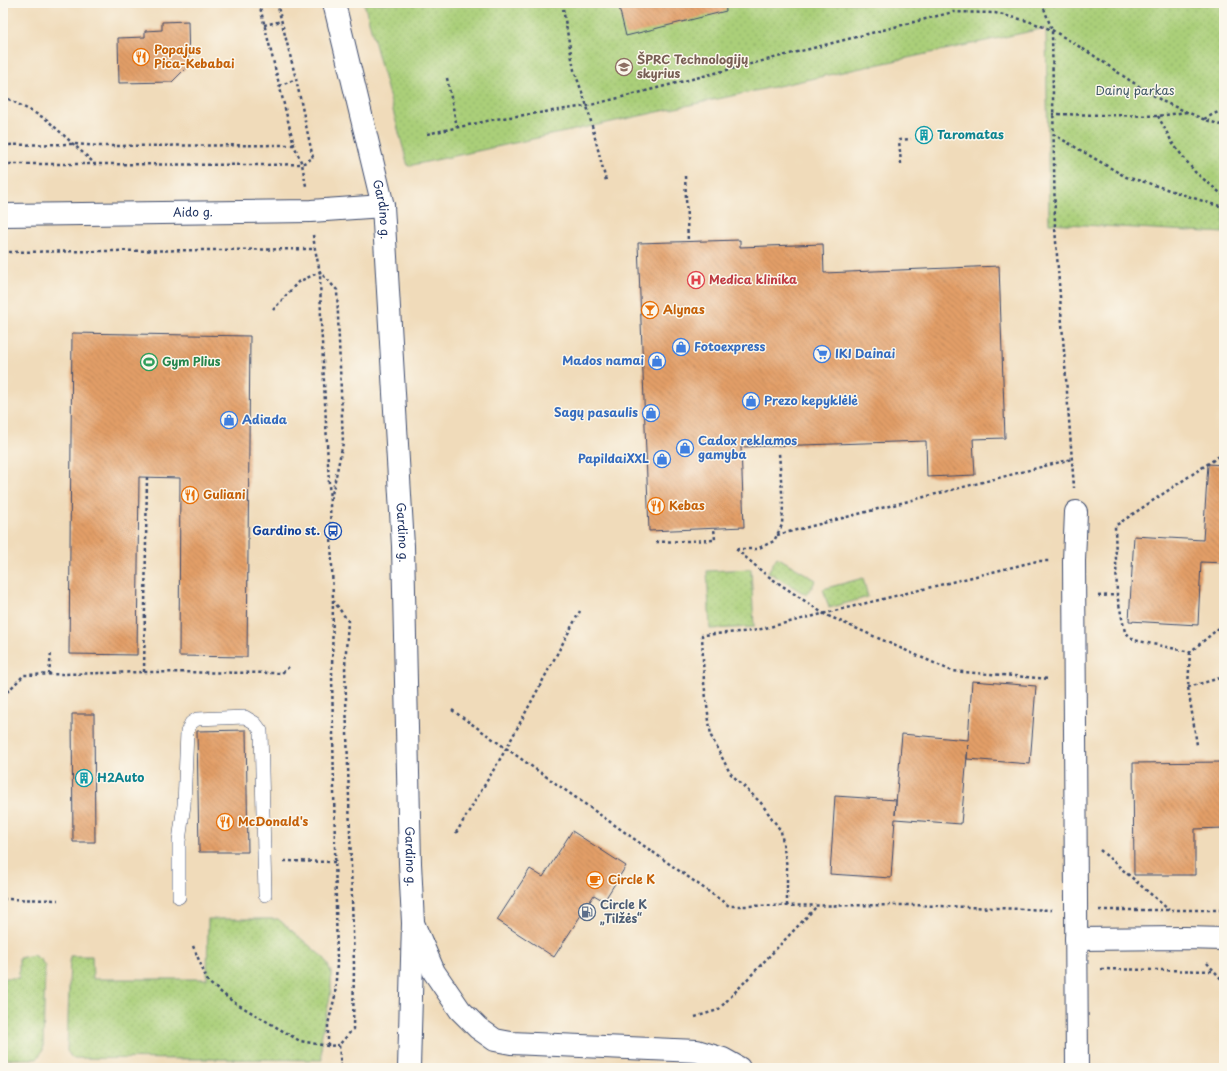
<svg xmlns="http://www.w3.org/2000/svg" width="1227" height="1071" viewBox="0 0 1227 1071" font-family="'Playpen Sans',sans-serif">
<defs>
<pattern id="grass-dots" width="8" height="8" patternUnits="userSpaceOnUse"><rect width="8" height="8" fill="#aacf79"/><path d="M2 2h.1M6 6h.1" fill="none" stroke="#92b26b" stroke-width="1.8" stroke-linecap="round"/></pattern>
<pattern id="building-back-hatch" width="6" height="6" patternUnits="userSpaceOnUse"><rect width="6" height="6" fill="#e39f67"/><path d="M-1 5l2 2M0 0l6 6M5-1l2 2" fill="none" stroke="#b78258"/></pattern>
</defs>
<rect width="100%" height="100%" fill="#fbf7ec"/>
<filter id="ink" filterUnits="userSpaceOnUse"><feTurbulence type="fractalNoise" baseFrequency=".025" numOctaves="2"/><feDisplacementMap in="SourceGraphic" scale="8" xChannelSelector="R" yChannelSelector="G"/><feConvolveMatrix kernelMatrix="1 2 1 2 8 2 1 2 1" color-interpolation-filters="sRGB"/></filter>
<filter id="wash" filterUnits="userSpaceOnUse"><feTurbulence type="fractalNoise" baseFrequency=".012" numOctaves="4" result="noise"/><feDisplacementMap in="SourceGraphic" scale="16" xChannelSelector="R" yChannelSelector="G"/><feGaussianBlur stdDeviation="0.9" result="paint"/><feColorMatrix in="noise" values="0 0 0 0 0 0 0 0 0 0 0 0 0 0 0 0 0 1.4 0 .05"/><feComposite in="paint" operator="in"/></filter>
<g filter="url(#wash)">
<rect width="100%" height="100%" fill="#f0dbba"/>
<g fill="url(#grass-dots)" stroke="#627f6c">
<path d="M364,3H1224V233L1049,223L1046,28L408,166Z"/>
<path d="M777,557L816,580L807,595L768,572Z"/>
<path d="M751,569L754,627L710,629L707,571Z"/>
<path d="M863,578L868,597L829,608L823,589Z"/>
<path d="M208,919H278L325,959L331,972V992L321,1039L322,1060L72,1058L67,1051L70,956H92L93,979H207Z"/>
<path d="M33,955L41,960L45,967L43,1050L37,1059H3V978H19V958Z"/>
</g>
<g id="blocks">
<g fill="url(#building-back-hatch)">
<path d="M618,3H725L726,11L626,36Z"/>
<path d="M188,21L189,65L172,82L119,83L118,38L145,37V31L162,30V22Z"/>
<path d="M740,240V247L823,244L824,273L999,266L1005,438L973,439L975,475L927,477L926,441L741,447L744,527L649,531L638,243Z"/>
<path d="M72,333L250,336L247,657L179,656L180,478L139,477L137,655L69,654Z"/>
<path d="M1208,464L1224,465V563L1201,562L1198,625L1129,621L1134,536L1203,540Z"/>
<path d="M972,681L1036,686L1030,764L967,759L968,745L961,824L895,819L891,878L830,874L835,796L896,800L895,815L902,734L968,740Z"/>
<path d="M72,714H94L95,842H73Z"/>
<path d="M246,730L248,852H199L197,731Z"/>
<path d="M1224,762V828L1195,829V875H1134L1133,763Z"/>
<path d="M572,831L626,866L604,901L594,895L554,957L497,920L530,869L543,877Z"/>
</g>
</g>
</g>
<g filter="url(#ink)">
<use href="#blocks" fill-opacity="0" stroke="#3b496c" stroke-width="1"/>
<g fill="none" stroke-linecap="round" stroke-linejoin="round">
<g stroke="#3b496c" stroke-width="14">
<path id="lane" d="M179,897V841L184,805L187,732L191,723L197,719L245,717L255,723L261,731L265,895"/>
</g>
<g stroke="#3b496c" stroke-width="24">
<g id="street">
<path id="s1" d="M3,215L311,211L383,206"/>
<path d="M1076,512L1074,561L1077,1068"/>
<path d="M1076,939L1185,938L1224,939"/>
</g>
</g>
<g stroke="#3b496c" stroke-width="24">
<g id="secondary">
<path id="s2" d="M334,3L383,206L403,546L410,863L413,923L409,1068"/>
</g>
</g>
<g stroke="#3b496c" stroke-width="24">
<path id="highway" d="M413,923L434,972L460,1010L478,1028L495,1040L511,1043L697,1051L723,1059L739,1068"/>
</g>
<g stroke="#3b496c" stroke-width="2.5" stroke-dasharray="3 3" stroke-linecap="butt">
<path d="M259,3L294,145L302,164L306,186"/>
<path d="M562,3L574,70L587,106L606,181"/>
<path d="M1042,3L1052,30L1055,228L1074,488"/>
<path d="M264,25L282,21"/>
<path d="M447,78L457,127"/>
<path d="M279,86L296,79"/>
<path d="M3,96L46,119L94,163"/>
<path d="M1052,114L1158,116L1187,112"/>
<path d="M1158,116L1173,144L1195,172L1224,196"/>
<path d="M1204,119L1224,109"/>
<path d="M427,134L496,119L587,106L953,12L995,13L1028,21L1052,30L1093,55L1126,78L1164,102L1203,119L1224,126"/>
<path d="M1053,134L1126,177L1148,183L1212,204L1224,207"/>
<path d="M3,145L74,144L99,146L294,145"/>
<path d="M3,164H95L262,165L302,164L313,158L296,79L277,3"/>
<path d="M901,164L899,140L911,139"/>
<path d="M685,176L688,241"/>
<path d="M313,235L315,249L320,272L321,321L330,504L333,599L332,674L337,963L335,996L328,1024V1046"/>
<path d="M3,252L314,249"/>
<path d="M273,310L298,282L320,272L337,290L343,443L331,499"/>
<path d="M1224,453L1115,526L1117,595L1125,632L1134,640L1190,652L1224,624"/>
<path d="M777,535L1072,459"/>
<path d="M656,542L715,540L714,528"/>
<path d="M736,549L765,574L824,614L952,671L1050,679"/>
<path d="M736,549H757L774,541L782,525L783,505L779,453"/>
<path d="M1098,596L1117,595"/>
<path d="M333,600L348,621L345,666L354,965L353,1029L339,1045L341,1068"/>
<path d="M1190,652L1188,687L1197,745"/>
<path d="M144,672L147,477"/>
<path d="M49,675L51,652"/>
<path d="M1188,687L1224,677"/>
<path d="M3,696L24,675L144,672L282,673L290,666"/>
<path d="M452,710L729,906L912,905L1052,910"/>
<path d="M456,833L506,749L580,611"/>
<path d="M1100,850L1169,910"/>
<path d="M284,861L335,862"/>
<path d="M3,899L58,900"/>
<path d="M787,906V867L781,831L761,803L730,773L711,736L704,683L702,635L753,631L1037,561H1049"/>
<path d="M1099,910H1224"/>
<path d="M193,946L208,982L232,1001L300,1041L328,1046L339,1045"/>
<path d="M1207,963L1224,982"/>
<path d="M1101,969L1214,971"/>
<path d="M695,1017L718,1010L817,906"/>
</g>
<use href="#lane" stroke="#fff" stroke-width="13"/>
<use href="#street" stroke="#fff" stroke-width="22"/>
<use href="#secondary" stroke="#fff" stroke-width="22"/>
<use href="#highway" stroke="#fff" stroke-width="22"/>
</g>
</g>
<defs>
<g id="restaurant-ring" transform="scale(0.9)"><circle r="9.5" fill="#fbf7ec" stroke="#e8710a" stroke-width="1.5"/><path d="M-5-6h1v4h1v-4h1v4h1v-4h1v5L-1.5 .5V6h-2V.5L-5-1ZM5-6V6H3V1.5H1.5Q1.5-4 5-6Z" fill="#e8710a"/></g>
<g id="school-ring" transform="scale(0.9)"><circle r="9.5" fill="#fbf7ec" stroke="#8d6e63" stroke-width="1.5"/><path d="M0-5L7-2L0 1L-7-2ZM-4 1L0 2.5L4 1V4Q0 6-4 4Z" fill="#8d6e63"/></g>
<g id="building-ring" transform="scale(0.9)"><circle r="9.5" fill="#fbf7ec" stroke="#0f9aa8" stroke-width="1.5"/><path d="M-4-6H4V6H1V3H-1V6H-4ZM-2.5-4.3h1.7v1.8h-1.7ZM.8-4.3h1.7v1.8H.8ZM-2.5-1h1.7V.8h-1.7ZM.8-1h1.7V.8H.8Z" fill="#0f9aa8"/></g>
<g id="hospital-ring" transform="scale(0.9)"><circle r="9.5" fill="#fbf7ec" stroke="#e0444e" stroke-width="1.5"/><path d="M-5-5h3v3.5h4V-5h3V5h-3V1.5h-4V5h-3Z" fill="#e0444e"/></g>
<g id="bar-ring" transform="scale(0.9)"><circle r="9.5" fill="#fbf7ec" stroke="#e8710a" stroke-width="1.5"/><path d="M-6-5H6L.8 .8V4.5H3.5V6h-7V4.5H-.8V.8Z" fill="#e8710a"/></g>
<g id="shop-ring" transform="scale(0.9)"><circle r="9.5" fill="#fbf7ec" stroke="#3f7fe0" stroke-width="1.5"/><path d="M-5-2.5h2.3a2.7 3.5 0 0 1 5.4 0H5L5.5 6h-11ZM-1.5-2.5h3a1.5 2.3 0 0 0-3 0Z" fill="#3f7fe0"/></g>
<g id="supermarket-ring" transform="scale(0.9)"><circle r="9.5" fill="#fbf7ec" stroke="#3f7fe0" stroke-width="1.5"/><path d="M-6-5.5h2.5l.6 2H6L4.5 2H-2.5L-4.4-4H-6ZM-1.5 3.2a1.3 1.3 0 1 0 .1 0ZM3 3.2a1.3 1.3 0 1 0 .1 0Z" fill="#3f7fe0"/></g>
<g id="stadium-ring" transform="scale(0.9)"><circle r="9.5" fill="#fbf7ec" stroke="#2e9e5b" stroke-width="1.5"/><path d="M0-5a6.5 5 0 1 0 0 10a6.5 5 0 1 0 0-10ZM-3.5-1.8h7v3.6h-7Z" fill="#2e9e5b"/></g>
<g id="bus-ring" transform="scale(0.9)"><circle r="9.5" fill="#fbf7ec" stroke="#1a4fb4" stroke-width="1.5"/><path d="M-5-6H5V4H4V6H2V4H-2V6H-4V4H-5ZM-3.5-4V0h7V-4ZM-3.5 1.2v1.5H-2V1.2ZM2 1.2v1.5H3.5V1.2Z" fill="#1a4fb4"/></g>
<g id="cafe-ring" transform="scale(0.9)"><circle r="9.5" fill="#fbf7ec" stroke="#e8710a" stroke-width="1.5"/><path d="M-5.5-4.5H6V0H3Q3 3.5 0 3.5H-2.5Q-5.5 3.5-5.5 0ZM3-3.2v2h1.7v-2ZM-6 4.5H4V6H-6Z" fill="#e8710a"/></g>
<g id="fuel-ring" transform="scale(0.9)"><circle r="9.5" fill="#fbf7ec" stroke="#5c6f8a" stroke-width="1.5"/><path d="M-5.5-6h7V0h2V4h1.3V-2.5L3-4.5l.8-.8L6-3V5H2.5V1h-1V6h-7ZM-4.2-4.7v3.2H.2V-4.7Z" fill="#5c6f8a"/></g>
</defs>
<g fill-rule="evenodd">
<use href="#restaurant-ring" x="141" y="57"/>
<use href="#school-ring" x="624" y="67"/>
<use href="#building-ring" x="924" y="135"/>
<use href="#hospital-ring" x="696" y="280"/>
<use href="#bar-ring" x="650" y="310"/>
<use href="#shop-ring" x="681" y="347"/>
<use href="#supermarket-ring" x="822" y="354"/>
<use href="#shop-ring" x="657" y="361"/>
<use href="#stadium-ring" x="149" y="362"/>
<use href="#shop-ring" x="751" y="401"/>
<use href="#shop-ring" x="651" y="413"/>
<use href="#shop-ring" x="229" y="420"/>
<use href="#shop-ring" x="685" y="448"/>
<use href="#shop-ring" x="662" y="459"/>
<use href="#restaurant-ring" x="190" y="495"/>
<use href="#restaurant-ring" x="656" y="506"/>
<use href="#bus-ring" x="333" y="531"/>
<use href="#building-ring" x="84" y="778"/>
<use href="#restaurant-ring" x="225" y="822"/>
<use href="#cafe-ring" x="595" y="880"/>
<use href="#fuel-ring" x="587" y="912"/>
</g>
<g text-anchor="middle" stroke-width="3" stroke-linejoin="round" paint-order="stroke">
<g font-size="12" font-weight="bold" fill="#c56008" stroke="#fbf7ec" text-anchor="start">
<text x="154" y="54">Popajus<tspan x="154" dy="14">Pica-Kebabai</tspan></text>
<text x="663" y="314">Alynas</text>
<text x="203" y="499">Guliani</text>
<text x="669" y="510">Kebas</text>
<text x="238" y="826">McDonald's</text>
<text x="608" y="884">Circle K</text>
</g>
<g font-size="12" font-weight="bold" fill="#785e54" stroke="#fbf7ec" text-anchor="start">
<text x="637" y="64">ŠPRC Technologijų<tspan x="637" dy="14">skyrius</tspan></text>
</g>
<g font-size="12" fill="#3f5765" stroke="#fbf7ec">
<text x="1135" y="95">Dainų parkas</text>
</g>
<g font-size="12" font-weight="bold" fill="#0d838f" stroke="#fbf7ec" text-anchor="start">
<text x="937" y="139">Taromatas</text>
<text x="97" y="782">H2Auto</text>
</g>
<g font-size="12" fill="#1b2f5e" stroke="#fbf7ec">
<text dy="4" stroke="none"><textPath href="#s2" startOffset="212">Gardino g.</textPath></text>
<text dy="4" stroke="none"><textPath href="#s1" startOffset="190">Aido g.</textPath></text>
<text dy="4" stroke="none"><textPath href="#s2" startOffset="536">Gardino g.</textPath></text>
<text dy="4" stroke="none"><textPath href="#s2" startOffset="860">Gardino g.</textPath></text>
</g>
<g font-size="12" font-weight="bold" fill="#be3a42" stroke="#fbf7ec" text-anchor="start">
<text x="709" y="284">Medica klinika</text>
</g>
<g font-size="12" font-weight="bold" fill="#366cbe" stroke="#fbf7ec" text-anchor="start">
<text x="694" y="351">Fotoexpress</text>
<text x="835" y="358">IKI Dainai</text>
<text x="644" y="365" text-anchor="end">Mados namai</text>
<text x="764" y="405">Prezo kepyklėlė</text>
<text x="638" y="417" text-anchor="end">Sagų pasaulis</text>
<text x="242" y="424">Adiada</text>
<text x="698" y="445">Cadox reklamos<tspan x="698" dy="14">gamyba</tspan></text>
<text x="649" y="463" text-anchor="end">PapildaiXXL</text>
</g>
<g font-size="12" font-weight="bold" fill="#27864d" stroke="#fbf7ec" text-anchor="start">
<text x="162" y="366">Gym Plius</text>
</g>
<g font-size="12" font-weight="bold" fill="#164399" stroke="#fbf7ec" text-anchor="end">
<text x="320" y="535">Gardino st.</text>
</g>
<g font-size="12" font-weight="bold" fill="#4e5e75" stroke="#fbf7ec" text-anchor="start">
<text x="600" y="909">Circle K<tspan x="600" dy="14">„Tilžės“</tspan></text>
</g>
</g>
<rect width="1227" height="1071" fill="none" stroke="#fbf7ec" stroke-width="16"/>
</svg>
